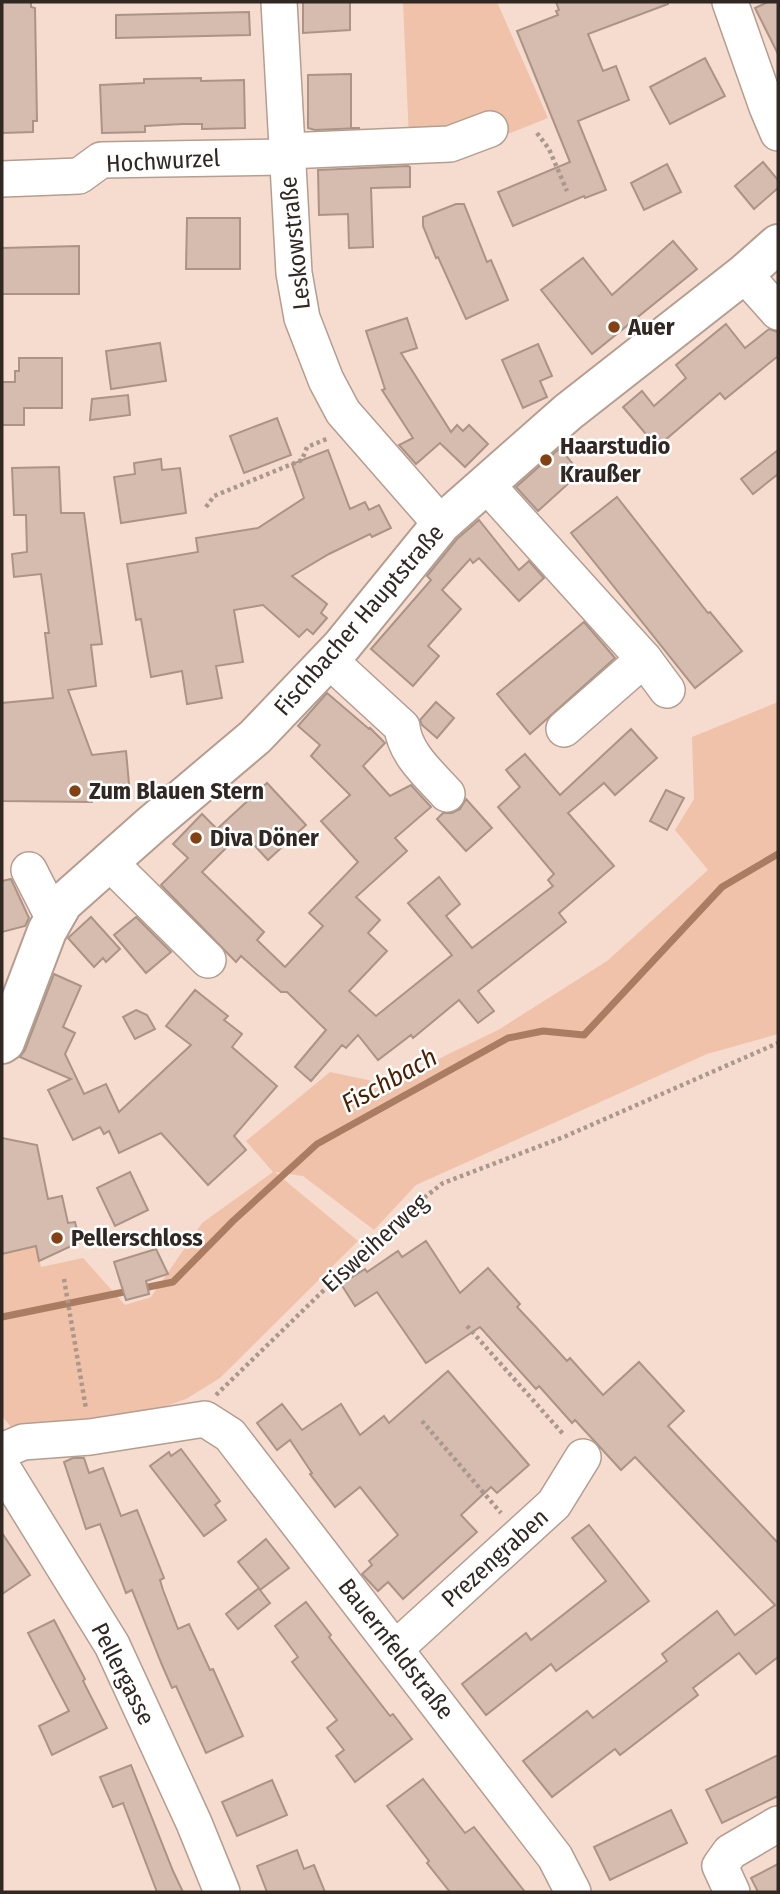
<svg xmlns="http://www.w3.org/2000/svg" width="780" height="1894" viewBox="0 0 780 1894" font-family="'Fira Sans Condensed',sans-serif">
<rect width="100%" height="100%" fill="#f6dcce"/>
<g fill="#f0c2a9">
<path d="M403,2H497L548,118L508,134L498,114L409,139Z"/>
<path d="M778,702V1034L707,1054L416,1185L374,1230L303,1176L275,1172L358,1241L220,1378L186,1399L136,1417L11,1427L2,1416L4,1253L36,1246L41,1267L83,1258L125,1305L151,1297L202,1223L273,1172L246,1141L330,1072L387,1084L498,1030L607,961L708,870L675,830L694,799L692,737Z"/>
</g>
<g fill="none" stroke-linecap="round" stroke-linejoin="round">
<path stroke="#aa7c62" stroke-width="7" d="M2,1317L173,1282L233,1221L317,1144L508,1038L543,1031L584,1035L722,887L778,854"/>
</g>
<g fill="#d5bcae" stroke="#ab9386" stroke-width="2">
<path d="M2,2H31V7L35,8L37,121H33V132L2,133Z"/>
<path d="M303,2H350V30L303,33Z"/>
<path d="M556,2H668V4L588,34L603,71L616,66L629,100L578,121L606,190L585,198L584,196L513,226L498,192L570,162L517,31L558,15L556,11L559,10Z"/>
<path d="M768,2H778V54L755,8Z"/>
<path d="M249,12L250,35L116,38V15Z"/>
<path d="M705,58L725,96L670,124L650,87Z"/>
<path d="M351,74V128H360L315,130L308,128V75Z"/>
<path d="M201,78V81L244,80L245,128L202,129V124H183L145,126V132L102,133L100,85L144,83V79Z"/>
<path d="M763,162L778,180V188L754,209L735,186Z"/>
<path d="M667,164L681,192L644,210L631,183Z"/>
<path d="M408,166L410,167V187L371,188L373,247L349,248L348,214L319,215L318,170Z"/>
<path d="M456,204H464L487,262L491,260L508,300L466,319L438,257L436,258L423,226V217Z"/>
<path d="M187,218H240V269H186Z"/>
<path d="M673,241L697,269L592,354L541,290L583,258L612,295Z"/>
<path d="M79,246V294H2V248Z"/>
<path d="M407,318L417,348L401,353L451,432L457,425L463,431L469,425L488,444L465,467L440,443L416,464L399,445L413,438L382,390L385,389L366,331Z"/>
<path d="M726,324L745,348L769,329L778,332V356L725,399L720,393L657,447L623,407L642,391L654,406L686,378L676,365Z"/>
<path d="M160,343L166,381L111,389L106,351Z"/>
<path d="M538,344L552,376L540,381L547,397L523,408L502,360Z"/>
<path d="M19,358H62V408H24V425H2V382H15V371H19Z"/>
<path d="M128,395L130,415L90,420L92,399Z"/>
<path d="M277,418L291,455L244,473L230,436Z"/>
<path d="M560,448L580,473L538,511L516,487Z"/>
<path d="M328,450L350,509L365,502L369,510L379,505L391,528L372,537L370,534L329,554L292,576L327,604L321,613L327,618L313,634L307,629L299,637L263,605L234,610L243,662L216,666L222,698L187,704L182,671L151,677L141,619L136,620L127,564L198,552L196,538L258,528L304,498L292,464Z"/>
<path d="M778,450V474L753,494L741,479Z"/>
<path d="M161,459L162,470L180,468L186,513L121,523L114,477L135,474L134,463Z"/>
<path d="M59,467L61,513H84L102,644L91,645L96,686L68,690L92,755L126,751L130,795L92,799V802L2,801V703L53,698L45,633H49L41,574L14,577L12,554L27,552L26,515H14L12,468Z"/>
<path d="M617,497L708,613L710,612L742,651L695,688L571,533Z"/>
<path d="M479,520L519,570L529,561L544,578L519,601L479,558L473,563L470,559L442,590L461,609L428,646L439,656L413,686L371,649L431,580L427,576L457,539Z"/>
<path d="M584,622L615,658L530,734L497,694Z"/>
<path d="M327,693L369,729L370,728L385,743L363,766L390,796L411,785L431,807L395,838L407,851L356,897L380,920L368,933L387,951L349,991L376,1016L452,955L408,903L439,877L460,904L446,916L472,948L553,886L548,880L554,874L498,807L520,787L506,770L525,754L560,795L631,729L657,758L615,795L604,783L568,813L614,866L559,913L566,922L478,991L494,1011L478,1023L459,1000L413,1038L411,1035L378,1060L358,1035L346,1048L342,1045L311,1081L295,1067L326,1030L287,992H281L241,956L236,962L161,885L188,858L173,844L202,814L217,829L267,783L306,825L268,860L242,832L202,872L264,932L257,940L285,967L323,926L309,913L358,862L321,821L350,795L311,756L320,745L298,726Z"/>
<path d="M436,702L454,718L437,738L422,725L420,720Z"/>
<path d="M666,790L684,798L667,830L650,821Z"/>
<path d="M466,799L492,828L466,851L437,819L443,813H452L460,809Z"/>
<path d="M11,879L29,918L25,926L2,932V881Z"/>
<path d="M91,917L120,949L106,962L103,958L94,967L68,938Z"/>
<path d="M136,917L171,952L146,973L114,935Z"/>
<path d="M54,974L81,986L63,1027L75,1033L65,1054L84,1094L106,1084L119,1112L191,1045L166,1026L195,990L228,1016L224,1020L242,1034L232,1047L277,1086L234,1136L246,1150L208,1185L161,1133L119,1153L109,1131L104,1134L100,1127L73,1140L48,1090L71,1079L20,1057L25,1050Z"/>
<path d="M136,1010L147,1015L155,1029L135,1039L123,1017Z"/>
<path d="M2,1138L37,1145L48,1199L62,1196L68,1223L75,1222L80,1242L39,1261L36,1246L2,1254Z"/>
<path d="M130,1172L148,1210L115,1226L97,1188Z"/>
<path d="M426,1241L460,1293L488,1268L520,1304L517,1307L534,1325L567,1361L570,1358L603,1395L639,1362L684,1411L668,1426L778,1543V1657L756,1674L739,1653L693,1688L698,1695L620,1755L615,1749L552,1797L523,1761L587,1711L593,1718L667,1661L662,1654L717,1611L735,1635L775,1605L635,1457L621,1470L575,1420L572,1423L539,1386L536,1389L480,1327L426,1363L377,1292L355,1306L341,1284L365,1269L367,1272L398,1251L402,1257Z"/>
<path d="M156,1249L168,1274L146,1281L149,1294L126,1300L114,1262Z"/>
<path d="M448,1371L529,1465L497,1493L491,1487L461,1515L477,1532L403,1599L388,1582L378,1591L362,1574L372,1565L369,1561L398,1535L360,1487L335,1507L310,1474L312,1473L290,1440L277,1450L257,1423L282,1404L302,1430L341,1404L360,1435L384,1416L389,1423Z"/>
<path d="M181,1449L220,1501L215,1505L226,1520L204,1536L150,1466L169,1452L171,1456Z"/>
<path d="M73,1458H84L89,1473L103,1468L121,1516L137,1510L164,1578L160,1580L163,1590L178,1629L189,1624L210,1670L213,1669L243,1736L206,1753L176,1686L172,1688L162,1665L132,1590L126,1593L100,1524L86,1529L64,1462Z"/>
<path d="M589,1525L649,1601L556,1671L551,1664L486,1715L462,1684L526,1633L531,1640L606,1581L572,1538Z"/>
<path d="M2,1533L30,1575L2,1594Z"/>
<path d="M266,1539L289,1568L260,1590L270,1603L238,1629L226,1614L259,1588L238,1562Z"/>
<path d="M306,1602L331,1635L329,1637L390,1716L393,1714L412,1739L355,1782L336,1756L344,1750L327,1728L337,1720L292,1662L298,1657L275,1626Z"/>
<path d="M54,1620L85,1679L83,1681L107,1728L52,1755L39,1726L69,1711L28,1633Z"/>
<path d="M778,1755V1796L722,1823L706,1790Z"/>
<path d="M131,1765L173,1871L183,1892H157L123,1803L113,1807L100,1777Z"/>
<path d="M423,1779L465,1833L474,1827L525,1892H450L427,1863L429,1861L387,1806Z"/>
<path d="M272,1780L287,1815L237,1836L222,1802Z"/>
<path d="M671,1810L687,1843L610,1880L594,1847Z"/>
<path d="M297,1850L304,1869L314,1865L325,1892H267L257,1866Z"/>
<path d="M778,1864V1892H758L751,1878Z"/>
</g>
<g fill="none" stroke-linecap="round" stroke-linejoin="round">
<g stroke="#b59d90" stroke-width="38">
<g id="minor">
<path d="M279,2L294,273L302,318L326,380L343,412L441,524"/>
<path d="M730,2L767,107L778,133"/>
<path d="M286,151L450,144L490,129"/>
<path d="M2,179L79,176L101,160L286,157"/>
<path d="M744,274L778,312"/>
<path d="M486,484L644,659L667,690"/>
<path d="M329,660L402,727C405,754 430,775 447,794"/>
<path d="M564,729L644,659"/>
<path d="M109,862L208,960"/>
<path d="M29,870L54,919"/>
<path d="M2,1451L23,1442L90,1437L205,1419L230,1435L555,1857L573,1892"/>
<path d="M2,1467L112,1645L194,1823L222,1892"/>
<path d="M395,1649L554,1504L583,1457"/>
<path d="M732,1892L720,1866L730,1852L778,1824"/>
</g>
</g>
<g stroke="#b59d90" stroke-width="42">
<path id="major" d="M2,1044L5,1042L47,931L63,903L152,824L255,737L341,647L441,524L568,412L744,274L778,244"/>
</g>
<g stroke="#ab988d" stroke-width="4.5" stroke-dasharray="3.5 3.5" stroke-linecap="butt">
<path d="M537,133L549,149L567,191"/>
<path d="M206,507L214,496L302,460L307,447L329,438"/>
<path d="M64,1279L86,1409"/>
<path d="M467,1326L564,1435"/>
<path d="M216,1395L398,1218L443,1183L566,1136L778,1043"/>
<path d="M422,1421L501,1513"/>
</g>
<use href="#minor" stroke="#fff" stroke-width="35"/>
<use href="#major" stroke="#fff" stroke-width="38"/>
</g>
<g fill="#844113" stroke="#fff" stroke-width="2.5">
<circle cx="614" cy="327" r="7"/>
<circle cx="546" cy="460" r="7"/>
<circle cx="75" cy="791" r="7"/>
<circle cx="196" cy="838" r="7"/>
<circle cx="57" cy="1238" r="7"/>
</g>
<g text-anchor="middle" stroke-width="5" stroke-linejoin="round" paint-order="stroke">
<g font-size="24" fill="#312823" stroke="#fff">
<text transform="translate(163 161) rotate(-3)" y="8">Hochwurzel</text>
<text transform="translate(295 243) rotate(-96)" y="8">Leskowstraße</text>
<text transform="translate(359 620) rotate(-49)" y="8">Fischbacher Hauptstraße</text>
<text transform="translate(375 1243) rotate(-42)" y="8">Eisweiherweg</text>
<text transform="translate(495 1558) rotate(-42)" y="8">Prezengraben</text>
<text transform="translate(396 1649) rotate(52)" y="8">Bauernfeldstraße</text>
<text transform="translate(123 1674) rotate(63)" y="8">Pellergasse</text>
</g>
<g font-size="24" font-weight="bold" fill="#312823" stroke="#fff" text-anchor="start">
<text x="628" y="335">Auer</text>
<text x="560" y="454">Haarstudio<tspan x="560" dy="28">Kraußer</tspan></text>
<text x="89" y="799">Zum Blauen Stern</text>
<text x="210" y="846">Diva Döner</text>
<text x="71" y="1246">Pellerschloss</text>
</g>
<g font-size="26" font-style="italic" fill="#4c1f00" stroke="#fff">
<text transform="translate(389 1080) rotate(-29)" y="9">Fischbach</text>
</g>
</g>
<rect width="780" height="1894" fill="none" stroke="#312823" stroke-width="7"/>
</svg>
